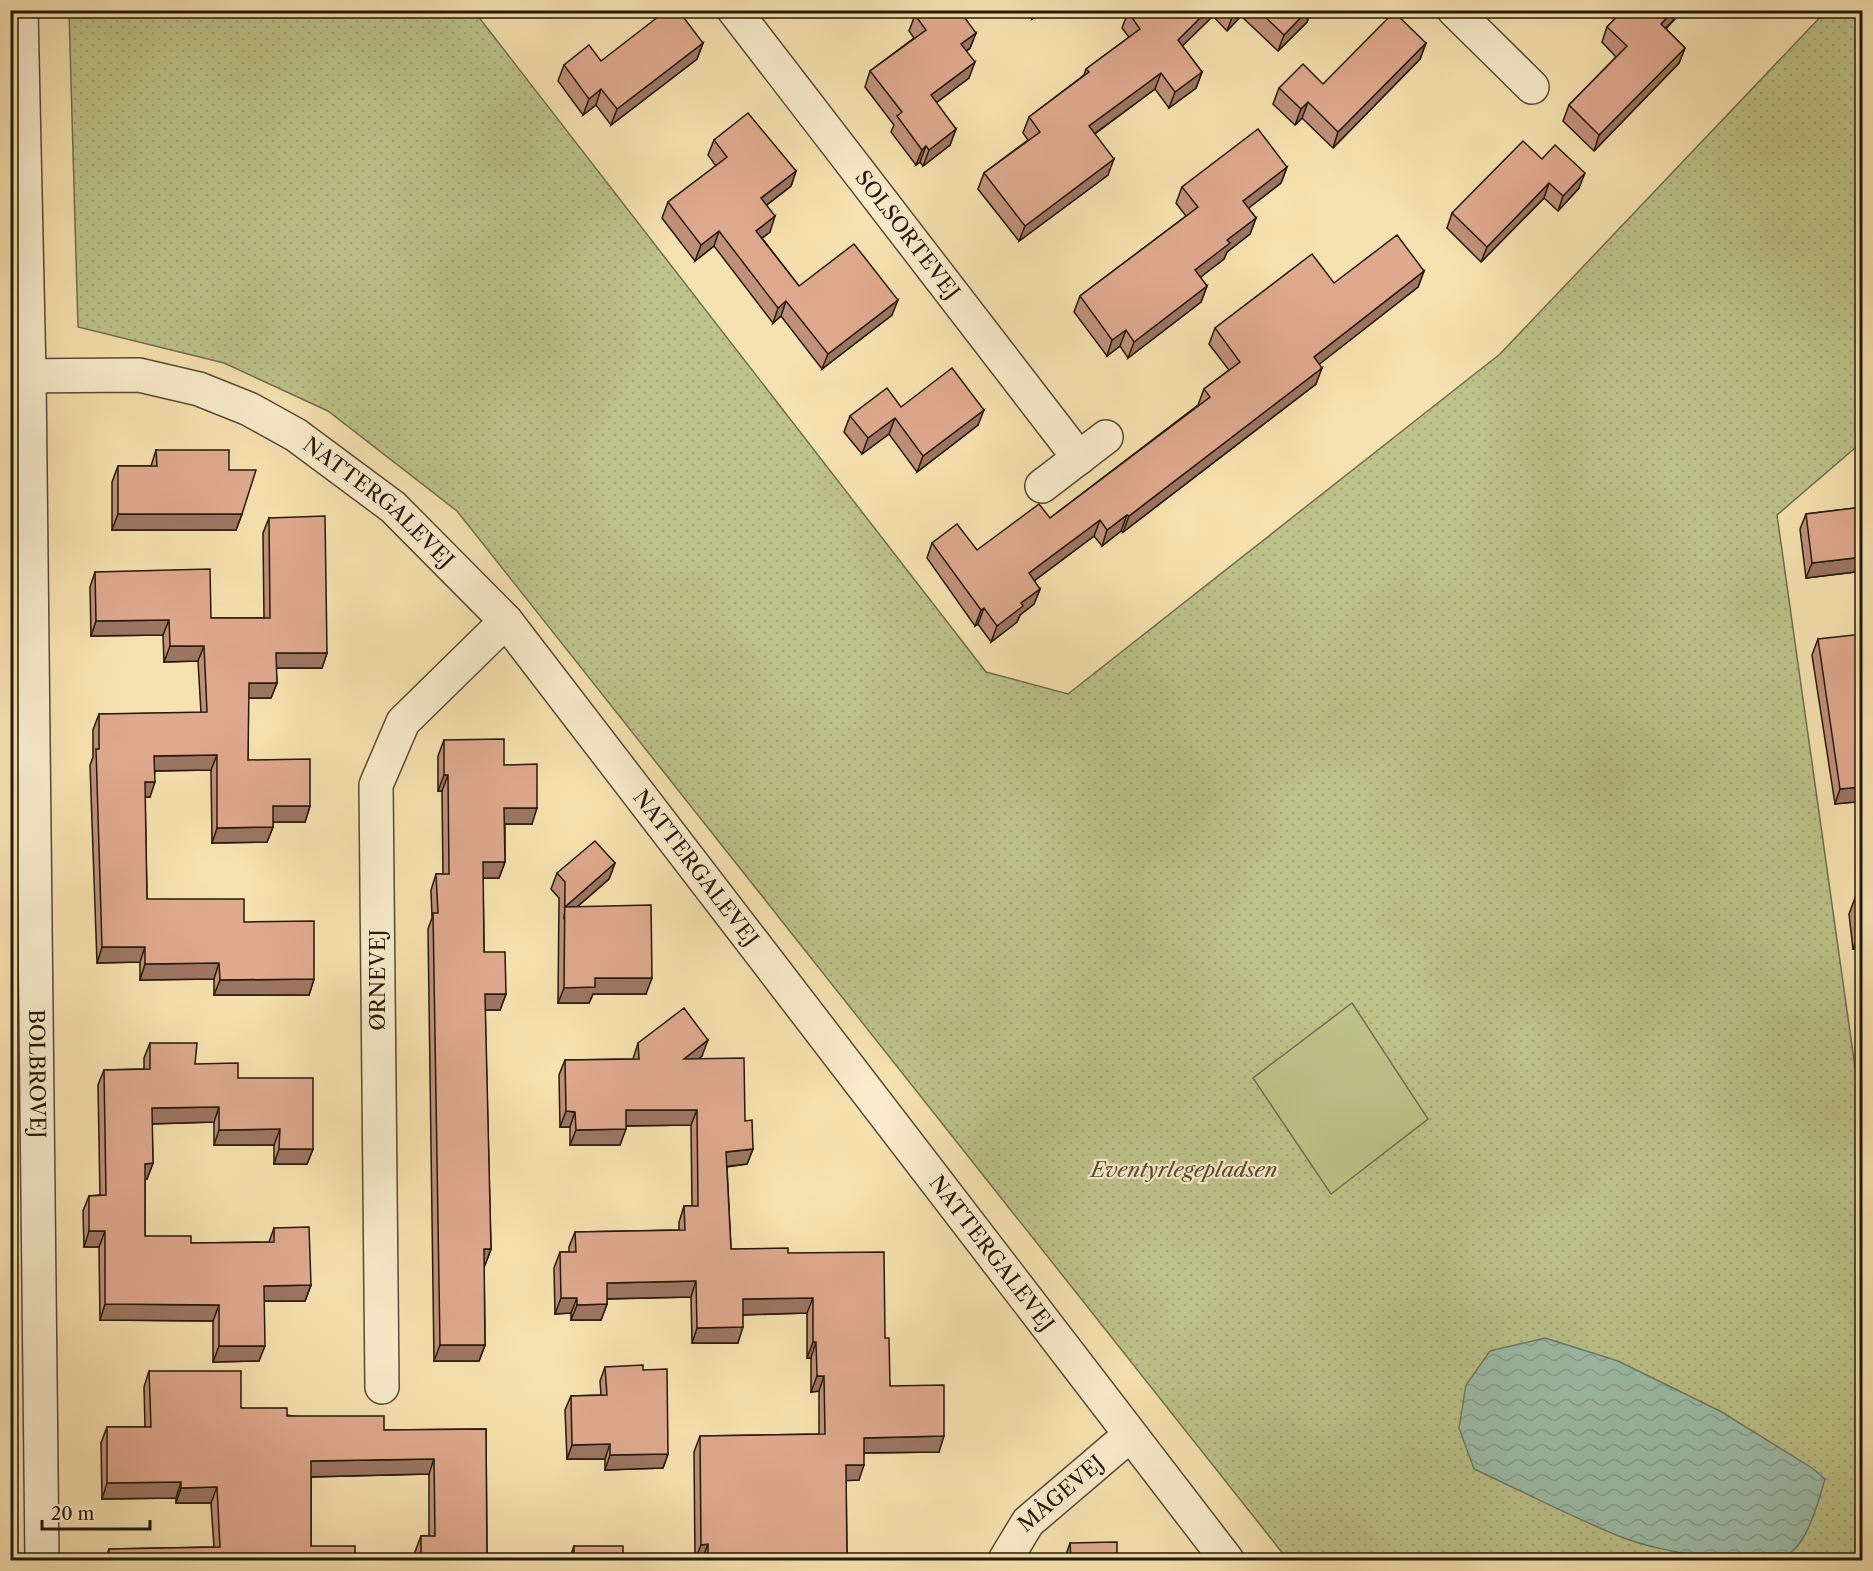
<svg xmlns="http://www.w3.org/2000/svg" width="1873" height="1571" viewBox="0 0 1873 1571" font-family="'Libre Caslon Text',serif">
<defs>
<pattern id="park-dots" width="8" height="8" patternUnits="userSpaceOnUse" patternTransform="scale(1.5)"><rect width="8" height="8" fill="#bdc38a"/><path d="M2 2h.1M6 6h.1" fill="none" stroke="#a2a776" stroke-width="1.8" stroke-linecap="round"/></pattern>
<pattern id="water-waves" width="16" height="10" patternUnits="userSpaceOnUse" patternTransform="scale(1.5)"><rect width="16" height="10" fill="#9dbea9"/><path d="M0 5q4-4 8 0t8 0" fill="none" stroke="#87a390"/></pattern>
</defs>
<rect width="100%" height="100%" fill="#f6e2b0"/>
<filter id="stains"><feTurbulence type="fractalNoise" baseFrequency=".00333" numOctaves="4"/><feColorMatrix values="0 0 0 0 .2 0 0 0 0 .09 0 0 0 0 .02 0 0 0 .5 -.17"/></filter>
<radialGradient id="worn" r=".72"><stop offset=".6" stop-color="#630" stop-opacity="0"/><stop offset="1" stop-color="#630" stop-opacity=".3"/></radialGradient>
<path fill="url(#park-dots)" stroke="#716e4a" stroke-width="1.5" d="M69,11H474L986,672L1068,694L1500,354L1826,11H1862V442L1777,515L1862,1117V1560H1288L457,511L328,411L224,363L78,327Z"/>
<path fill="#bdc38a" stroke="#716e4a" stroke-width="1.5" d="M1352,1003L1428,1119L1331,1194L1253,1078Z"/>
<path fill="url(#water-waves)" stroke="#6d7c69" stroke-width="1.5" d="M1545,1338L1618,1361L1720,1411L1812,1468L1825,1479C1819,1500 1808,1541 1790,1553C1759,1571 1657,1551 1624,1538C1573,1518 1524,1492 1474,1469L1459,1428L1466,1385L1490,1351Z"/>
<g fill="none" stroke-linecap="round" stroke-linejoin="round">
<g stroke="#594a34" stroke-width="36">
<g id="minor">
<path id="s1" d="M21,10L29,376L42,1560"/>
<path id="s2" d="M734,10L1079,458"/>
<path d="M1454,10L1532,87"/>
<path id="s3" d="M10,376L139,375L199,389L249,409L296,435L393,507L506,621L1227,1560"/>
<path d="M1042,486L1106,437"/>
<path d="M382,1387L376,785L403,722L506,621"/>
<path id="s4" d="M1005,1560L1028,1522L1130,1435"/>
</g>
</g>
<use href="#minor" stroke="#f9eccc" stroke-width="33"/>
</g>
<g fill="#c0917a" stroke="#25180a" stroke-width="1.5">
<path d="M1025,10H1043L1032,19Z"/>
<path d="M1130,10H1311L1307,22L1278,51L1241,16L1227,31L1213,16L1182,46L1202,72L1196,88L1169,108L1155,89L1095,134L1108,175L1019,241L978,189L984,173L1028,140L1023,133L1029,117L1084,75L1086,69L1129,37L1122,28L1128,12Z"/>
<path d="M1623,10H1683L1666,29L1685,48L1679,63L1594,151L1563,121L1569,105L1616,57L1602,42L1607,27Z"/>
<path d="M915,15L976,33L970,48L967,51L969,78L936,103L956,129L950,145L923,166L920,162L916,165L891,132L894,125L865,87L870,71L914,38L909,31Z"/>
<path d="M703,43L697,59L611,125L596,105L583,115L558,81L564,65L601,61Z"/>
<path d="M1426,43L1420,59L1333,148L1302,118L1295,125L1273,104L1279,88L1323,84Z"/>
<path d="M714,140L796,171L791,186L767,205L770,232L762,238L799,286L892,315L822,369L781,316L773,323L714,246L695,261L662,218L668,202L716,166L708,155Z"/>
<path d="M1542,159L1579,188L1558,211L1544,198L1481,262L1447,228L1452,213Z"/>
<path d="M1287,167L1281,183L1248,208L1256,218L1250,234L1227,252L1224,259L1200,277L1207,286L1201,302L1128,358L1120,346L1107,356L1074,312L1080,296L1186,216L1176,203L1182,187Z"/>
<path d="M1424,271L1418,287L1319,364L1316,384L1123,532L1121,531L1102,546L1094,536L1034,581L1040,589L1034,604L1020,615L1017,622L991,642L978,624L975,626L927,558L932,543L977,550L1050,518L1198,405L1204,389L1229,370L1209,344L1215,328L1334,283Z"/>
<path d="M901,407L978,425L917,472L889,434L862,454L844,432L850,416Z"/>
<path d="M156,450L229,470L242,514L236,530H112V482L118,466H151Z"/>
<path d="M1863,507V571L1806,578L1800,529L1806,514Z"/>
<path d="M269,518L327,653L322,668H276L277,683L271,698H248V760L310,806L305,822H273V827L267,842L212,843L211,770L155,771L150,797H145L147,899L244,922L314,979L309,995H214V979L140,980V962L97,963L90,765L93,757V730L99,714L201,713L198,661L164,662L163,635L91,636L90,587L95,572L211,618H264L263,533Z"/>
<path d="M1818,639L1859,710L1863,736V849H1861L1855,802L1835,804L1812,655Z"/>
<path d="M444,740L504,765L532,824H505V862L499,878H483L484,952L506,994L500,1010H485L491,1249L485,1265H484L485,1345L479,1361H434L428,929L432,918L431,890L436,874H443L442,791H438V756Z"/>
<path d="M615,863L609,879L577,907L646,994H593L589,1003H558L559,898L551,889L557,873Z"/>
<path d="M1863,897V948L1853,949L1849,914L1855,898Z"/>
<path d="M150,1043L195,1064L238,1078L313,1149L307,1164H274V1145H214V1122L152,1124L153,1163L147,1179H145V1236L191,1243L269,1242L274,1228L311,1285L305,1301H264L259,1361L213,1362V1321L100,1320L99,1247H84L83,1211L89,1196L100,1195L98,1085L104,1070L144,1069V1058Z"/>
<path d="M638,1043L702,1056L699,1059L745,1121L753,1149L747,1164L727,1167L731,1249L788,1253L885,1338L890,1386L939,1452L864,1453L859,1480H846L847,1560H695L694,1452L700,1436L819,1434V1391L811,1392V1358H807V1313L743,1315L738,1343H692L691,1297L607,1299V1304L601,1320H571V1313L555,1314L554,1268L560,1252H569V1247L575,1232L679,1230V1222L684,1206H692L691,1125L626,1126L620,1145H570V1127H560L559,1075L565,1060L633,1059Z"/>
<path d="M605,1367L643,1370L668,1454L663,1468L605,1470V1459H567L565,1410L571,1396L601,1395L600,1381Z"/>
<path d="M149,1371L241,1408L384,1430L486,1429L487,1560H415V1552L421,1536H429V1474L311,1477V1546L355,1560H105L109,1549L214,1547L211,1503H176V1498L102,1499L101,1443L107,1427H145L144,1387Z"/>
<path d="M1070,1543L1117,1560H1065V1558Z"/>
<path d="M574,1546L623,1560H569Z"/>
</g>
<g fill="#9c7663" stroke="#25180a" stroke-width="1.5">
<path d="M1035,10H1043L1032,19Z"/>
<path d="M1208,10H1215L1213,16L1172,56L1178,40Z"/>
<path d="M1237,10H1243L1241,16L1227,31L1233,15Z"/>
<path d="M1308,10H1311L1307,22L1278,51L1284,35Z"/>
<path d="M1674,10H1683L1655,39L1661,24Z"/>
<path d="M976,33L970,48L955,60L961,44Z"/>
<path d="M703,43L697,59L611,125L617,109Z"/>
<path d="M1426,43L1420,59L1333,148L1338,132Z"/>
<path d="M1685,48L1679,63L1594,151L1599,135Z"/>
<path d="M975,62L969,78L925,111L931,95Z"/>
<path d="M1202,72L1196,88L1169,108L1175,92Z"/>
<path d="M1161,73L1155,89L1083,142L1089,126Z"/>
<path d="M601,89L596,105L583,115L589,99Z"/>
<path d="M1308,102L1302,118L1295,125L1301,109Z"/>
<path d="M956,129L950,145L923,166L929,150Z"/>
<path d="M926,146L920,162L916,165L922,150Z"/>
<path d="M1114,159L1108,175L1019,241L1025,226Z"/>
<path d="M1287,167L1281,183L1237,217L1243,201Z"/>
<path d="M796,171L791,186L756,213L761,198Z"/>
<path d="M1585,173L1579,188L1558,211L1563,196Z"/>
<path d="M1549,183L1544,198L1481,262L1487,247Z"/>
<path d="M775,216L770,232L751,247L756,231Z"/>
<path d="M1256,218L1250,234L1227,252L1224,259L1189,286L1195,270L1227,240Z"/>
<path d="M719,231L714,246L695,261L701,245Z"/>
<path d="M1424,271L1418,287L1308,373L1314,357Z"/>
<path d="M1207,286L1201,302L1128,358L1134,342Z"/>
<path d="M898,300L892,315L822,369L828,354Z"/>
<path d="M786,301L781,316L773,323L778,308Z"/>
<path d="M1126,330L1120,346L1107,356L1112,340Z"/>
<path d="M1322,368L1316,384L1123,532L1129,516Z"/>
<path d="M984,410L978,425L917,472L923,456Z"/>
<path d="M895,418L889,434L862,454L868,438Z"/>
<path d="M118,514H242L236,530H112Z"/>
<path d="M1127,515L1121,531L1102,546L1107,530Z"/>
<path d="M1100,520L1094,536L1023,589L1029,573Z"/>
<path d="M1863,557V571L1806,578L1812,563Z"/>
<path d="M1040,589L1034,604L1020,615L1017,622L991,642L997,626L1021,603Z"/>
<path d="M984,608L978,624L975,626L981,610Z"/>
<path d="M169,620L163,635L91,636L96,621Z"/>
<path d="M170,646H204L198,661L164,662Z"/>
<path d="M276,653H327L322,668H270Z"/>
<path d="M249,683H277L271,698H243Z"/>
<path d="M1857,695H1863V710L1852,711Z"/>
<path d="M217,755L211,770L149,771L154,756Z"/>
<path d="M444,775H448L442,791H438Z"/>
<path d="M145,782H155L150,797H140Z"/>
<path d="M1861,787L1855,802L1835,804L1840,789Z"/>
<path d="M273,806H310L305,822H267Z"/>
<path d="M504,808H537L532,824H499Z"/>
<path d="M273,827L267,842L212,843L217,828Z"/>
<path d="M483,862H505L499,878H477Z"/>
<path d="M615,863L609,879L564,918L565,907Z"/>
<path d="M1859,933H1863V948L1853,949Z"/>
<path d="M102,947H145L140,962L97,963Z"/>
<path d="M219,963L214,979L140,980L145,964Z"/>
<path d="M595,978H652L646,994H593L589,1003H558L564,988Z"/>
<path d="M314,979L309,995H214L220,980Z"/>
<path d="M485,994H506L500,1010H479Z"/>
<path d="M708,1040L702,1056L678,1074L684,1059Z"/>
<path d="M219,1107L214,1122L147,1124L152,1108Z"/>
<path d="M626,1110H697L691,1125L620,1126Z"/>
<path d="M566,1111L575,1112L570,1127H560Z"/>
<path d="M280,1129L274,1145H214L219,1130Z"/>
<path d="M626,1129L620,1145H570L576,1130Z"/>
<path d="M279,1149H313L307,1164H274Z"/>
<path d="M753,1149L747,1164L721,1167L726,1152Z"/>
<path d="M153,1163L147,1179H140L145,1164Z"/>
<path d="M89,1231H105L99,1247H84Z"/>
<path d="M484,1249H491L485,1265H478Z"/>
<path d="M696,1281L691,1297L601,1299L607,1283Z"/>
<path d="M311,1285L305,1301H258L264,1286Z"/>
<path d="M561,1298H577L571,1313L555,1314Z"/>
<path d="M813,1298L807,1313L738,1315L743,1299Z"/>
<path d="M105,1304L219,1305L213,1321L100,1320Z"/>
<path d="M607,1304L601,1320H571L577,1305Z"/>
<path d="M743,1327L738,1343H692L697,1328Z"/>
<path d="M813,1342H816L811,1358H807Z"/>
<path d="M440,1345H485L479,1361H434Z"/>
<path d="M219,1346H265L259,1361L213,1362Z"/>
<path d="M817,1376H824L819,1391L811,1392Z"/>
<path d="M944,1436L939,1452L859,1453L864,1438Z"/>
<path d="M610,1444L605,1459H567L572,1445Z"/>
<path d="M668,1454L663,1468L605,1470L610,1455Z"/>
<path d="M434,1459L429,1474L306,1477L311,1461Z"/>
<path d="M846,1465H864L859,1480L841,1481Z"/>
<path d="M181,1482L176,1498L102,1499L107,1483Z"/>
<path d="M217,1487L211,1503H176L181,1488Z"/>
<path d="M708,1544L702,1560H695L701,1545Z"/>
</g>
<g fill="#dfa98e" stroke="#25180a" stroke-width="1.5">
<path d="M667,10H678L703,43L617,109L601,89L589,99L564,65L589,45L601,61Z"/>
<path d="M921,10H959L976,33L961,44L975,62L931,95L956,129L929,150L926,146L922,150L897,116L902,112L870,71L926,30L915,15Z"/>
<path d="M1130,10H1208L1178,40L1202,72L1175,92L1161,73L1089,126L1114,159L1025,226L984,173L1040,132L1029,117L1089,72L1086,69L1140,29L1128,12Z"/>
<path d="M1228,10H1237L1233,15Z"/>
<path d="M1258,10H1308L1284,35Z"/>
<path d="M1623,10H1674L1661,24L1685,48L1599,135L1569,105L1627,46L1607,27Z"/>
<path d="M1394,12L1426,43L1338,132L1308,102L1301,109L1279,88L1303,64L1323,84Z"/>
<path d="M748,113L796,171L761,198L775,216L756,231L799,286L854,244L898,300L828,354L786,301L778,308L719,231L701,245L668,202L727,157L714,140Z"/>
<path d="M1258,129L1287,167L1243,201L1256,218L1227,240L1230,243L1195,270L1207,286L1134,342L1126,330L1112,340L1080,296L1198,207L1182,187Z"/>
<path d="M1523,141L1542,159L1555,145L1585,173L1563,196L1549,183L1487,247L1452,213Z"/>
<path d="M1397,235L1424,271L1314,357L1322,368L1129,516L1127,515L1107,530L1100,520L1029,573L1040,589L1021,603L1023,606L997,626L984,608L981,610L932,543L957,524L977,550L1039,504L1050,518L1210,397L1204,389L1240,362L1215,328L1312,254L1334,283Z"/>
<path d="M952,368L984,410L923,456L895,418L868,438L850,416L887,388L901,407Z"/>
<path d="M156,450H229V470H256L242,514H118V466H157Z"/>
<path d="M1863,507V557L1812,563L1806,514Z"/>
<path d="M325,516L327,653H276L277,683H249L248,760L310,759V806H273V827L217,828V755L154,756L155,782H145L147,899H244V922L314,921V979L220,980L219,963L145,964V947H102L96,749H99V714L207,712L204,646H170L169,620L96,621L95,572L210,569L211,618H270L269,518Z"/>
<path d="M1863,634V695H1857L1863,736V801L1861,787L1840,789L1818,639Z"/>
<path d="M504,739V765L537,764V808H504L505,862H483L484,952H505L506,994H485L491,1249H484L485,1345H440L433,913H438L436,874H449L448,775H444V740Z"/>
<path d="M595,841L615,863L565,907L651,905L652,978H595V987L564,988L565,882L557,873Z"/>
<path d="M1863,897V933H1859L1855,898Z"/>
<path d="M684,1008L708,1040L684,1059L744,1058L745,1121L752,1120L753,1149L726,1152L731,1249L788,1248V1253L884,1252L885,1338H889L890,1386L944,1385V1436L864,1438V1465H846L847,1560H708V1544L701,1545L700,1436L825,1434L824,1376H817L816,1342H813V1298L743,1299V1327L697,1328L696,1281L607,1283V1304L577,1305V1298H561L560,1252H576L575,1232L685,1230L684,1206H698L697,1110H626V1129L576,1130L575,1112L566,1111L565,1060L639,1059L638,1043Z"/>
<path d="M150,1043H197L195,1064L238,1063V1078H313V1149H279L280,1129L219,1130V1107L152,1108L153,1163L145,1164V1236H191V1243L274,1242V1228L309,1227L311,1285L264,1286L265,1346H219V1305L105,1304V1231H89V1196L106,1195L104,1070L150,1069Z"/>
<path d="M643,1365V1370L667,1369L668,1454L610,1455V1444L572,1445L571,1396L607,1395L605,1367Z"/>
<path d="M149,1371H241V1408H287V1416H384V1430L486,1429L487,1560H421V1536H435L434,1459L311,1461V1546H355V1560H109V1549L220,1547L217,1487L181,1488V1482L107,1483V1427H151Z"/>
<path d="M1117,1542V1560H1071L1070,1543Z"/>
<rect x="574" y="1546" width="49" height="14"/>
</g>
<g text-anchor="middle" stroke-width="4.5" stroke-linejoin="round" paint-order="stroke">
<g font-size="21" fill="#25180a" stroke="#f9eccc">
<text dy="7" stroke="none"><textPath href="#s2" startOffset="284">SOLSORTEVEJ</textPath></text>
<text dy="7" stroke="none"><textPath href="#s3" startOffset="405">NATTERGALEVEJ</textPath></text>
<text dy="7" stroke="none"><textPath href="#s3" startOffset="891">NATTERGALEVEJ</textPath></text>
<text transform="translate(378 980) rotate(-90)" y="7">ØRNEVEJ</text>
<text dy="7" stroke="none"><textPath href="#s1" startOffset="1064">BOLBROVEJ</textPath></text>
<text dy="7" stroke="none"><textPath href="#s3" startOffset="1377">NATTERGALEVEJ</textPath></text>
<text dy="7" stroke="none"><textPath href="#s4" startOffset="88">MÅGEVEJ</textPath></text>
</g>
<g font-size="21" font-style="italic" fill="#534b30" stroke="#f9eccc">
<text x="1184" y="1177">Eventyrlegepladsen</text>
</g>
</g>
<rect width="1873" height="1571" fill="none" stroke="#f6e2b0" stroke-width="36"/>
<rect x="12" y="12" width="1849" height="1547" fill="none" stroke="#25180a" stroke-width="3"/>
<rect x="18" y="18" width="1837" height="1535" fill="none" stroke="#25180a" stroke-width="1.5"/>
<path d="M42 1520v9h108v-9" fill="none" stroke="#25180a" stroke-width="3"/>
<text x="51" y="1520" font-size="18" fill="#25180a" stroke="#f9eccc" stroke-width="4.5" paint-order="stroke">20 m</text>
<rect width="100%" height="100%" filter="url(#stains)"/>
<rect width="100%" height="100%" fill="url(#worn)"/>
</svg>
